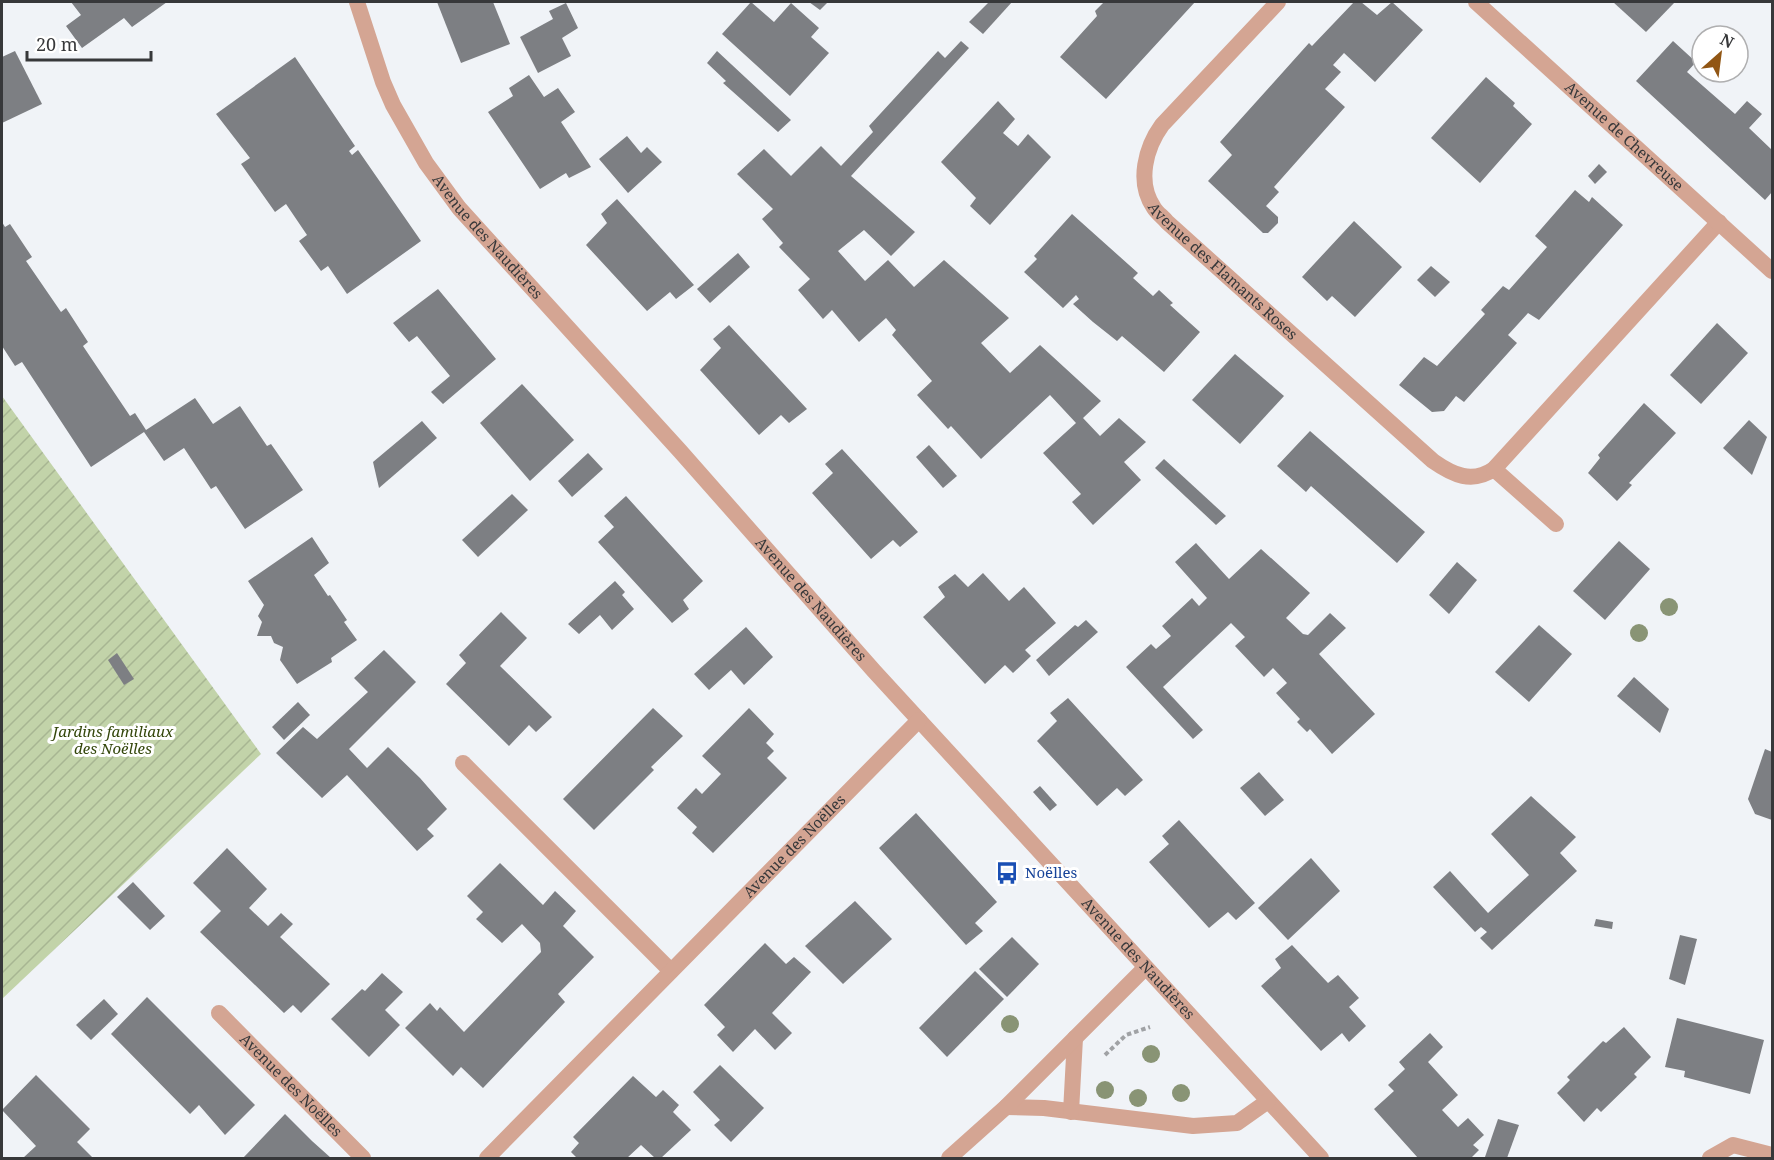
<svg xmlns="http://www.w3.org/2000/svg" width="1774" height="1160" viewBox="0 0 1774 1160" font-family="'Noto Serif',serif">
<defs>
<pattern id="garden-furrows" width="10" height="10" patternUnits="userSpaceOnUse" patternTransform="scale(1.5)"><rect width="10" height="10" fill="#c2d3a9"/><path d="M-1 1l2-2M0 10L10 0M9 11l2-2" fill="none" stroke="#a7b692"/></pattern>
</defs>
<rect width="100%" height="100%" fill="#f0f3f7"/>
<path fill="url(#garden-furrows)" d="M2,396L261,754L2,999Z"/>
<g fill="#7d7f83">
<path d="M71,2H167L132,27L124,18L82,48L66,26L81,15Z"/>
<path d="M437,2H493L510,44L461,63Z"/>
<path d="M751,2L774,22L791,3L819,28L811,37L829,53L790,96L722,34Z"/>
<path d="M809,2H828L820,10Z"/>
<path d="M989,2H1012L983,34L969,22Z"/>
<path d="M1104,2H1195L1106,99L1060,57L1097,16L1095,11Z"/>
<path d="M1354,2H1361L1377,15L1392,2L1423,30L1375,82L1344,53L1333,65L1341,72L1325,89L1345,107L1274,187L1279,192L1266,206L1278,217V223L1268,233H1263L1208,181L1232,155L1220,142L1309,43L1312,46Z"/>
<path d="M1613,2H1675L1646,32Z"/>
<path d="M566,3L578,28L562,38L571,56L538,73L520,37L553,19L549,11Z"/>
<path d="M961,41L969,48L851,176L915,232L891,256L864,230L838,251L865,281L888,260L914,287L944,260L1009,318L981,343L1010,373L1040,345L1101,401L1083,418L1100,436L1119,418L1146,442L1124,462L1141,480L1093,525L1072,502L1081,494L1043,453L1076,423L1050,395L981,459L951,426L948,429L917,395L932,381L892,335L896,330L886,318L859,342L832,310L823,319L798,290L810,279L779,247L783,243L762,219L773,209L737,174L764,149L791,176L821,146L841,166L873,132L869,126L938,51L945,58Z"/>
<path d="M1673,41L1696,62L1687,72L1735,114L1747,101L1762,114L1749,128L1772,150V192L1765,200L1636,81Z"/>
<path d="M15,51L42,104L2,123V57Z"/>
<path d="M717,51L791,120L778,132L723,83L726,81L707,63Z"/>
<path d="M295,57L355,146L349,151L352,155L358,150L421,241L347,294L328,266L321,271L299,241L307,235L286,204L275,212L241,164L250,158L216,114Z"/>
<path d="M529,75L544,97L558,88L575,112L561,122L591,167L569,178L566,173L540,189L488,112L513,96L509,88Z"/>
<path d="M1486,77L1515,103L1513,106L1532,124L1480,183L1431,138Z"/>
<path d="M998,101L1015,119L1003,133L1018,146L1028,134L1051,157L990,225L970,206L976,198L941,162Z"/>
<path d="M627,136L641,153L647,147L662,162L628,193L599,159Z"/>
<path d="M1599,164L1607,172L1595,184L1588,176Z"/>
<path d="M1575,190L1589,202L1592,197L1623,225L1539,320L1528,313L1508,335L1517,343L1464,402L1456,396L1444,411L1432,412L1399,385L1424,357L1437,366L1485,314L1481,310L1503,286L1509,290L1547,247L1535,236Z"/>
<path d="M617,199L694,285L676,299L670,292L647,311L586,245L607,223L601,214Z"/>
<path d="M1072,214L1138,273L1133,278L1153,296L1159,290L1173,303L1170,305L1200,332L1164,372L1122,336L1117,341L1093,322L1073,304L1079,299L1076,295L1063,308L1024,272L1037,259L1034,256Z"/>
<path d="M1354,221L1402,267L1355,317L1332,296L1327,301L1302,277Z"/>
<path d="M2,222L5,227L10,224L32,257L26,261L61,312L66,308L88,342L83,346L130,416L135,413L146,430L195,398L213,424L240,406L267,446L271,444L303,490L245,529L216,486L211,489L184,448L164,461L144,432L91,467L22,362L15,366L2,346Z"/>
<path d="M738,253L750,267L710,303L697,289Z"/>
<path d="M1431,266L1450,282L1435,297L1417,280Z"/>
<path d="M438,289L496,359L443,404L431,392L450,376L417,336L409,342L393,323Z"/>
<path d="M1717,323L1748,353L1701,404L1670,375Z"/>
<path d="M729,325L807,409L789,423L781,415L759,435L700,370L721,348L713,339Z"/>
<path d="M1235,354L1284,396L1240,444L1192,400Z"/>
<path d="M522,384L574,440L530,481L480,423Z"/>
<path d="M1644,403L1676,433L1629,483L1632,485L1617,501L1588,473L1600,458L1598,455Z"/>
<path d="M1749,420L1767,437L1752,475L1723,448Z"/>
<path d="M422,421L437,438L379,488L373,462Z"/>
<path d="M1310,431L1425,532L1397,563L1311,486L1306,492L1277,466Z"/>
<path d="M929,445L957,476L943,488L916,457Z"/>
<path d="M842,449L918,532L900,547L893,540L871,559L812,493L833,473L825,464Z"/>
<path d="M588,453L603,469L572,497L558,481Z"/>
<path d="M1164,459L1226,516L1216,525L1155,468Z"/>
<path d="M512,494L528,510L478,557L462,540Z"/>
<path d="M626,496L703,581L683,600L689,609L672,623L598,542L614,527L604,516Z"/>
<path d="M312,537L329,563L314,575L328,596L330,595L347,620L344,622L357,640L331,658L332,662L297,684L280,660L283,647L274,643L271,636H257L262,622L258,616L264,605L248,581Z"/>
<path d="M1619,541L1650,569L1605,620L1573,591Z"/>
<path d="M1196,543L1229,579L1261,549L1310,593L1286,618L1303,634L1308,635L1330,613L1346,628L1319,654L1375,714L1332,754L1310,729L1307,732L1297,722L1300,719L1276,693L1287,683L1273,668L1264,677L1235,646L1245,637L1231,623L1163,687L1203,730L1193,739L1126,667L1151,644L1156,649L1171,636L1162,626L1192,598L1199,606L1207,598L1175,562Z"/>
<path d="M1457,562L1477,580L1449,614L1429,595Z"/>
<path d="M983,573L1009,601L1024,587L1056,623L1025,650L1031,656L1013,673L1005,665L985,684L923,617L945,597L938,587L955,574L968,587Z"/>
<path d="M615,581L625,592L622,595L634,609L612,630L600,615L579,634L568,624Z"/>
<path d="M501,612L527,638L500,666L552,717L536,732L529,725L509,746L446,684L466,663L459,655Z"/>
<path d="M1086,620L1098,632L1049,676L1036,660L1075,625L1078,627Z"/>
<path d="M1539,625L1572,654L1529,702L1495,672Z"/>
<path d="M746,627L773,657L744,685L731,670L709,690L694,674Z"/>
<path d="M384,650L416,682L349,749L367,768L388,747L420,778L447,809L427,829L434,836L417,851L347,775L322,798L276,753L303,727L317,739L368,692L354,678Z"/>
<path d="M117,653L134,679L124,685L108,660Z"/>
<path d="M1634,677L1669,709L1660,733L1617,696Z"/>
<path d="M1068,698L1143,780L1125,796L1117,788L1097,806L1037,741L1057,721L1050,713Z"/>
<path d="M298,702L310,715L284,740L272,727Z"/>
<path d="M653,708L683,736L651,767L654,770L594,830L563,799Z"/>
<path d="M749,708L774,734L766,743L774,751L767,758L787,778L713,853L692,833L697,827L677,808L696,788L702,794L721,774L702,756Z"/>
<path d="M1765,749L1772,752V820L1755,814L1748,799Z"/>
<path d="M1259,772L1284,800L1265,816L1240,788Z"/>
<path d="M1040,786L1057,805L1050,811L1033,792Z"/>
<path d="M1531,796L1576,837L1560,853L1577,871L1492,950L1480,938L1487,932L1481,927L1475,932L1433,887L1450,871L1488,913L1529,875L1491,834Z"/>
<path d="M916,813L997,902L975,923L983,931L966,945L879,848Z"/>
<path d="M1179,820L1255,903L1236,920L1228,912L1209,928L1149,862L1169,844L1162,836Z"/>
<path d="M227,848L267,889L249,908L268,926L281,913L293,924L280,937L330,984L301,1013L293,1005L284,1013L200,932L221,911L193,883Z"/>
<path d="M1311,858L1340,891L1288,940L1258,908Z"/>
<path d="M500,863L543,905L555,891L576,911L563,926L594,957L558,994L565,1002L483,1088L461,1067L453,1076L405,1028L430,1003L437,1011L440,1007L464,1032L541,952L540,943L522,924L502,943L476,919L483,912L467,896Z"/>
<path d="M133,882L165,916L150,930L117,897Z"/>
<path d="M855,901L892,939L843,984L805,946Z"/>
<path d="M1596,919L1613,922L1612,929L1594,926Z"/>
<path d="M1680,935L1697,939L1685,985L1669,979Z"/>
<path d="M1012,937L1039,964L1007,997L979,969Z"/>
<path d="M765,943L786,964L794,957L811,972L772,1013L792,1033L775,1050L755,1029L733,1052L717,1035L725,1027L704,1005Z"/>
<path d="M1292,945L1328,983L1338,975L1359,998L1349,1007L1366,1026L1349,1042L1342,1033L1321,1051L1261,986L1281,968L1275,959Z"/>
<path d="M975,971L1004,999L947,1057L919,1028Z"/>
<path d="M382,973L403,992L385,1010L400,1025L369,1057L331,1019L362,989L365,991Z"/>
<path d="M147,997L255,1105L225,1135L199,1105L190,1114L111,1034Z"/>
<path d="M104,999L118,1014L91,1040L76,1025Z"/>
<path d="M1677,1018L1764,1040L1750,1094L1684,1077L1685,1071L1665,1067Z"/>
<path d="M1624,1027L1651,1057L1634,1074L1637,1077L1601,1112L1597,1108L1584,1122L1557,1093L1570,1080L1567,1077L1603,1041L1606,1043Z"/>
<path d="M1430,1033L1443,1047L1428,1062L1458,1095L1442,1110L1458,1127L1468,1118L1484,1135L1473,1145L1479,1150L1471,1158H1418L1374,1109L1394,1091L1388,1085L1405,1069L1399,1062Z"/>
<path d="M720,1065L764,1108L731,1142L714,1125L720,1120L693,1092Z"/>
<path d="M36,1075L90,1129L77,1142L93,1158H23L36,1146L2,1110Z"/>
<path d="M633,1076L656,1097L663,1090L679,1105L673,1112L691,1130L661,1158H655L641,1145L627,1158H577L571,1152L579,1143L573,1137Z"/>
<path d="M285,1114L312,1141L331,1158H243Z"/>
<path d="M1498,1119L1519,1125L1507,1158H1488L1485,1157Z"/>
</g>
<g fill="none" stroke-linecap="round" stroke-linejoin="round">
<path stroke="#a0a2a5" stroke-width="4" stroke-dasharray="4.5 3" stroke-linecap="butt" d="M1105,1055L1126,1035L1150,1027"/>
<g stroke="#d4a593" stroke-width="16">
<path id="s1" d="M357,2L383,82L393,105L426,163L459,208L680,451L874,671L1321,1158"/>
<path id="s2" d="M1278,2L1162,125C1146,147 1136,182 1154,208C1157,213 1163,217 1167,222L1433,461C1453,475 1472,484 1494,469L1719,222"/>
<path id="s3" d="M1476,2L1772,271"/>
<path d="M1494,469L1556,524"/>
<path d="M463,763L671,971"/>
<path id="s4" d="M219,1013L363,1158"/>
<path d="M1006,1107L1044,1108L1193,1126L1237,1123L1268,1101"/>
<path d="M1071,1112L1075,1038"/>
<path id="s5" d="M487,1158L919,720"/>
<path d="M949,1158L1006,1107L1145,968"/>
<path d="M1710,1158L1733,1145L1772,1155"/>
</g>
</g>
<g fill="#899475">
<circle cx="1669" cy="607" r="9"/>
<circle cx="1639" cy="633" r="9"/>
<circle cx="1010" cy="1024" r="9"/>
<circle cx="1151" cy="1054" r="9"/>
<circle cx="1105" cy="1090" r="9"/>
<circle cx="1181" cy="1093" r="9"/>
<circle cx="1138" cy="1098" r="9"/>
</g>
<defs>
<g id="bus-bare" transform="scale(1.8)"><path d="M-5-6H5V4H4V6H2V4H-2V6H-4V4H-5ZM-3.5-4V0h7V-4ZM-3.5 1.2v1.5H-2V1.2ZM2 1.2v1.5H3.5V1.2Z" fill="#1a4fb4" stroke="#fff" stroke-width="2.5" paint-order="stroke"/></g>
</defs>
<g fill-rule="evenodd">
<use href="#bus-bare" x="1007" y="873"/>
</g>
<g text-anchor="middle" stroke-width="6" stroke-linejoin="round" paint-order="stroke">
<g font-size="15" fill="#37383a" stroke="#fff">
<text dy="5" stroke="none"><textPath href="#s3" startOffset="200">Avenue de Chevreuse</textPath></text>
<text dy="5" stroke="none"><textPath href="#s1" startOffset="272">Avenue des Naudières</textPath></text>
<text dy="5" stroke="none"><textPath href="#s2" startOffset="351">Avenue des Flamants Roses</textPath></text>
<text dy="5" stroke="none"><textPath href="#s1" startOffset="758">Avenue des Naudières</textPath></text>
<text dy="5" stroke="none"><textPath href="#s5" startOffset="438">Avenue des Noëlles</textPath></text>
<text dy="5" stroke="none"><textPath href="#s1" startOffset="1244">Avenue des Naudières</textPath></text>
<text dy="5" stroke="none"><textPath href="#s4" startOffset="102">Avenue des Noëlles</textPath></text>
</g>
<g font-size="15" font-style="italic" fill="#34470b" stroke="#fff">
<text x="113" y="737">Jardins familiaux<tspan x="113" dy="17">des Noëlles</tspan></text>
</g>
<g font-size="15" fill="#164399" stroke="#fff" text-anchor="start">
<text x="1025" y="878">Noëlles</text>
</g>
</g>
<rect width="1774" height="1160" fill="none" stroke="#37383a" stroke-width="6"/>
<g transform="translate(1720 54) rotate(28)"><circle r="28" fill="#ffffff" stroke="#afafb0" stroke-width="1.5"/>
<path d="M0-4.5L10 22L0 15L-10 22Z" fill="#915614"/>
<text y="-9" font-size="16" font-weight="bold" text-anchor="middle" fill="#37383a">N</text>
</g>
<path d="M27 51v9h124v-9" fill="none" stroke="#37383a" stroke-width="3"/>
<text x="36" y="51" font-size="18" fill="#37383a" stroke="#ffffff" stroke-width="4.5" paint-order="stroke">20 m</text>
</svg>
